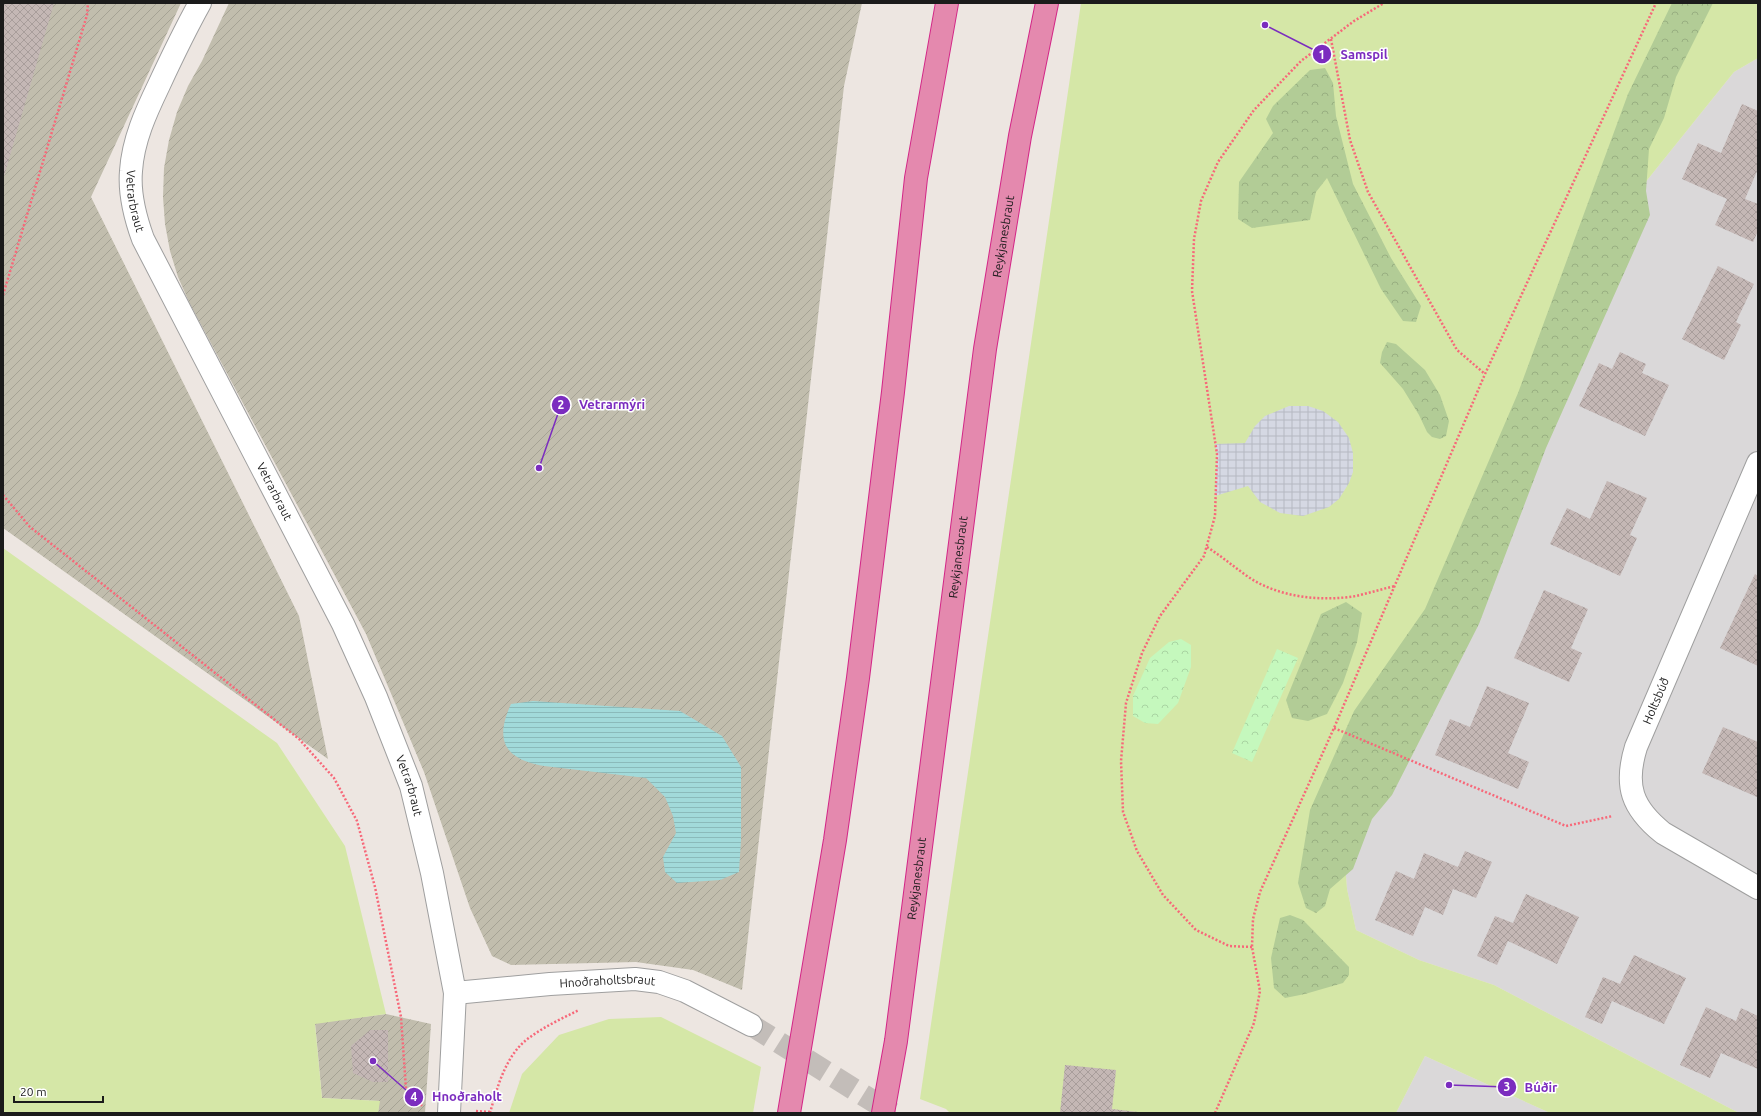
<svg xmlns="http://www.w3.org/2000/svg" width="1761" height="1116" viewBox="0 0 1761 1116" font-family="Ubuntu,sans-serif">
<defs>
<pattern id="construction-furrows" width="10" height="10" patternUnits="userSpaceOnUse"><rect width="10" height="10" fill="#c1bdad"/><path d="M-1 1l2-2M0 10L10 0M9 11l2-2" fill="none" stroke="#a5a294"/></pattern>
<pattern id="forest-crowns" width="20" height="18" patternUnits="userSpaceOnUse"><rect width="20" height="18" fill="#b2cc96"/><path d="M2 6a3 3 0 1 1 6 0M12 15a3 3 0 1 1 6 0" fill="none" stroke="#98af81"/></pattern>
<pattern id="park-crowns" width="20" height="18" patternUnits="userSpaceOnUse"><rect width="20" height="18" fill="#c5f8bd"/><path d="M2 6a3 3 0 1 1 6 0M12 15a3 3 0 1 1 6 0" fill="none" stroke="#a9d4a2"/></pattern>
<pattern id="plaza-grid" width="8" height="8" patternUnits="userSpaceOnUse"><rect width="8" height="8" fill="#d5d8e3"/><path d="M0 4h8M4 0v8" fill="none" stroke="#b6b9c2"/></pattern>
<pattern id="water-rules" width="6" height="5" patternUnits="userSpaceOnUse"><rect width="6" height="5" fill="#a2dada"/><path d="M0 2.5h6" fill="none" stroke="#8bbaba"/></pattern>
<pattern id="building-cross-hatch" width="8" height="8" patternUnits="userSpaceOnUse"><rect width="8" height="8" fill="#c4b7b5"/><path d="M0 0l8 8M0 8l8-8" fill="none" stroke="#a89d9b"/></pattern>
</defs>
<rect width="100%" height="100%" fill="#ede6e1"/>
<g fill="#dad8d9">
<path d="M1758,58V1113H1739L1494,985L1419,960L1356,930L1347,889L1342,825L1632,199L1734,72Z"/>
<path d="M1425,1056L1550,1113H1396Z"/>
</g>
<g fill="url(#construction-furrows)">
<path d="M3,3H181L91,197L299,616L328,759L3,528Z"/>
<path d="M229,3H862L844,86L742,990L693,970L636,962L511,965L492,956L470,908L424,772L366,634L189,302L178,277L170,251L165,224L163,197L164,168L169,140L177,112L188,86L202,61Z"/>
<path d="M386,1014L431,1024L425,1113H378L379,1101L322,1098L315,1023Z"/>
</g>
<g fill="#d5e7a7">
<path d="M1081,3H1758V58L1734,72L1632,199L1342,825L1347,889L1356,930L1419,960L1494,985L1739,1113H1550L1425,1056L1396,1113H950L946,1109L920,1099Z"/>
<path d="M3,548L277,743L345,846L386,1014L315,1024L322,1098L380,1101L378,1113H3Z"/>
<path d="M661,1017L761,1067L753,1113H509L522,1074L559,1035L609,1019Z"/>
</g>
<g fill="url(#forest-crowns)">
<path d="M1672,3H1713L1676,77L1664,118L1649,149L1646,191L1650,215L1546,448L1479,624L1392,795L1372,819L1353,869L1330,889L1325,906L1316,913L1306,908L1298,883L1310,810L1354,711L1425,609L1518,393L1628,94Z"/>
<path d="M1325,68L1333,83L1336,116L1353,184L1391,258L1421,306L1416,322L1403,321L1381,289L1327,178L1316,192L1310,220L1252,228L1238,219L1239,182L1273,133L1266,119L1273,106L1310,70Z"/>
<path d="M1387,342L1396,344L1425,370L1440,395L1449,421L1446,436L1440,439L1432,437L1427,432L1419,415L1403,389L1380,363L1382,352Z"/>
<path d="M1346,602L1362,613L1357,642L1343,683L1327,714L1308,721L1292,718L1286,700L1321,614Z"/>
<path d="M1290,915L1303,920L1349,967V975L1343,983L1305,994L1285,998L1274,988L1271,958L1280,918Z"/>
</g>
<g fill="url(#park-crowns)">
<path d="M1181,639L1191,645V667L1178,703L1158,724L1145,723L1133,716V696L1150,658L1169,642Z"/>
<path d="M1277,649L1298,658L1252,762L1232,753Z"/>
</g>
<path fill="url(#plaza-grid)" d="M1289,406H1308L1323,411L1338,422L1349,438L1353,453V472L1349,483L1339,499L1329,507L1303,516L1280,513L1260,502L1248,486L1215,496L1217,454L1215,444L1245,443L1255,426L1265,416Z"/>
<path fill="url(#water-rules)" d="M533,701L680,711L722,736L741,767V840L739,872L720,880L677,883L665,872L663,857L676,833L673,816L665,797L646,778L544,766C505,759 494,741 511,704Z"/>
<g fill="url(#building-cross-hatch)">
<path d="M3,3H54L3,180Z"/>
<path d="M1742,104L1758,111V169L1745,199L1758,204V231L1753,242L1715,225L1727,199L1682,179L1698,143L1721,153Z"/>
<path d="M1718,266L1754,284L1736,322L1741,325L1724,360L1682,339Z"/>
<path d="M1620,352L1646,364L1642,373L1669,385L1645,436L1579,406L1599,363L1612,369Z"/>
<path d="M1607,481L1647,498L1630,535L1637,538L1620,576L1550,544L1567,508L1590,519Z"/>
<path d="M1755,574L1758,576V666L1720,648Z"/>
<path d="M1544,590L1588,609L1571,648L1582,653L1569,682L1514,658Z"/>
<path d="M1487,686L1529,703L1508,753L1529,762L1518,789L1435,755L1450,719L1470,727Z"/>
<path d="M1723,727L1758,742L1757,797L1702,773Z"/>
<path d="M1465,851L1492,862L1476,898L1453,889L1443,915L1425,907L1413,936L1375,920L1396,871L1414,879L1424,853L1458,867Z"/>
<path d="M1526,894L1579,917L1557,964L1508,941L1497,965L1477,956L1495,916L1513,923Z"/>
<path d="M1634,955L1686,978L1664,1024L1612,1001L1602,1024L1585,1017L1603,977L1620,984Z"/>
<path d="M1706,1007L1736,1021L1741,1008L1758,1016V1069L1721,1053L1710,1078L1680,1065Z"/>
<path d="M370,1030H388V1082H373L353,1073L351,1046Z"/>
<path d="M1065,1065L1116,1070L1112,1109L1147,1113H1060Z"/>
</g>
<g fill="none" stroke-linecap="round" stroke-linejoin="round">
<path stroke="#c3bdb9" stroke-width="22" stroke-dasharray="22 11" stroke-linecap="butt" d="M751,1025L892,1113"/>
<g stroke="#9f9f9f" stroke-width="24">
<g id="minor">
<path id="s1" d="M200,3C185,30 172,57 159,85C146,112 133,140 131,171C129,194 135,217 143,239L343,624L376,697L411,786L432,873L455,993L449,1113"/>
<path d="M1758,463L1636,747C1624,786 1632,808 1663,833L1758,888"/>
<path id="s2" d="M455,993L550,984L635,979L659,982L685,991L751,1025"/>
</g>
</g>
<g stroke="#d32687" stroke-width="24">
<g id="highway">
<path d="M789,1113L835,840L858,678L893,392L916,178L947,3"/>
<path id="s3" d="M883,1113L896,1041L985,349L1020,136L1047,3"/>
</g>
</g>
<g stroke="#f76879" stroke-width="2.5" stroke-dasharray="2 2" stroke-linecap="butt">
<path d="M1331,39L1350,140L1368,192L1457,350L1485,374"/>
<path d="M3,295L87,15L88,3"/>
<path d="M3,495L30,527L299,739L334,778L357,821L375,887L401,1017L406,1089L423,1107"/>
<path d="M1207,547C1221,556 1233,566 1247,576C1277,597 1320,602 1356,596C1369,593 1382,589 1395,586"/>
<path d="M1334,728L1566,826L1613,816"/>
<path d="M1252,947L1229,946L1196,930L1163,895L1137,851L1123,812L1121,761L1126,703L1142,653L1160,616L1204,556L1215,516L1217,454L1192,291L1194,239L1201,201L1218,162L1254,110L1301,61L1354,21L1384,3"/>
<path d="M476,1111L490,1112"/>
<path d="M490,1113C497,1088 505,1058 525,1041C541,1028 561,1019 579,1010"/>
<path d="M1215,1113L1254,1023L1260,991L1252,947L1253,919L1260,892L1334,728L1485,374L1656,3"/>
</g>
<use href="#minor" stroke="#fff" stroke-width="22"/>
<use href="#highway" stroke="#e489ae" stroke-width="22"/>
</g>
<g text-anchor="middle" stroke-width="3" stroke-linejoin="round" paint-order="stroke">
<g font-size="12" fill="#1b1b1b" stroke="#fff">
<text dy="4" stroke="none"><textPath href="#s1" startOffset="213">Vetrarbraut</textPath></text>
<text dy="4" stroke="none"><textPath href="#s3" startOffset="885">Reykjanesbraut</textPath></text>
<text dy="4" stroke="none"><textPath href="#s1" startOffset="537">Vetrarbraut</textPath></text>
<text dy="4" stroke="none"><textPath href="#s3" startOffset="561">Reykjanesbraut</textPath></text>
<text transform="translate(1656 701) rotate(-67)" y="4">Holtsbúð</text>
<text dy="4" stroke="none"><textPath href="#s1" startOffset="861">Vetrarbraut</textPath></text>
<text dy="4" stroke="none"><textPath href="#s3" startOffset="237">Reykjanesbraut</textPath></text>
<text dy="4" stroke="none"><textPath href="#s2" startOffset="153">Hnoðraholtsbraut</textPath></text>
</g>
</g>
<path fill="none" stroke="#7b2cbf" stroke-width="1.5" d="M1265 25L1322 54M539 468L561 405M1449 1085L1507 1087M373 1061L414 1097"/>
<g fill="#7b2cbf" stroke="#fff" stroke-width="1.5">
<circle cx="1265" cy="25" r="4"/>
<circle cx="539" cy="468" r="4"/>
<circle cx="1449" cy="1085" r="4"/>
<circle cx="373" cy="1061" r="4"/>
<circle cx="1322" cy="54" r="10"/>
<circle cx="561" cy="405" r="10"/>
<circle cx="1507" cy="1087" r="10"/>
<circle cx="414" cy="1097" r="10"/>
</g>
<g font-size="12" text-anchor="middle" font-weight="bold" fill="#fff">
<text x="1322" y="59">1</text>
<text x="561" y="409">2</text>
<text x="1507" y="1091">3</text>
<text x="414" y="1101">4</text>
</g>
<g font-size="13" text-anchor="middle" font-weight="bold" fill="#7b2cbf" stroke="#fff" stroke-width="3" stroke-linejoin="round" paint-order="stroke">
<text x="1364" y="59">Samspil</text>
<text x="612" y="409">Vetrarmýri</text>
<text x="1541" y="1092">Búðir</text>
<text x="467" y="1101">Hnoðraholt</text>
</g>
<rect width="1761" height="1116" fill="none" stroke="#1b1b1b" stroke-width="8"/>
<path d="M14 1096v6h89v-6" fill="none" stroke="#1b1b1b" stroke-width="2"/>
<text x="20" y="1096" font-size="12" fill="#1b1b1b" stroke="#ffffff" stroke-width="3" paint-order="stroke">20 m</text>
</svg>
